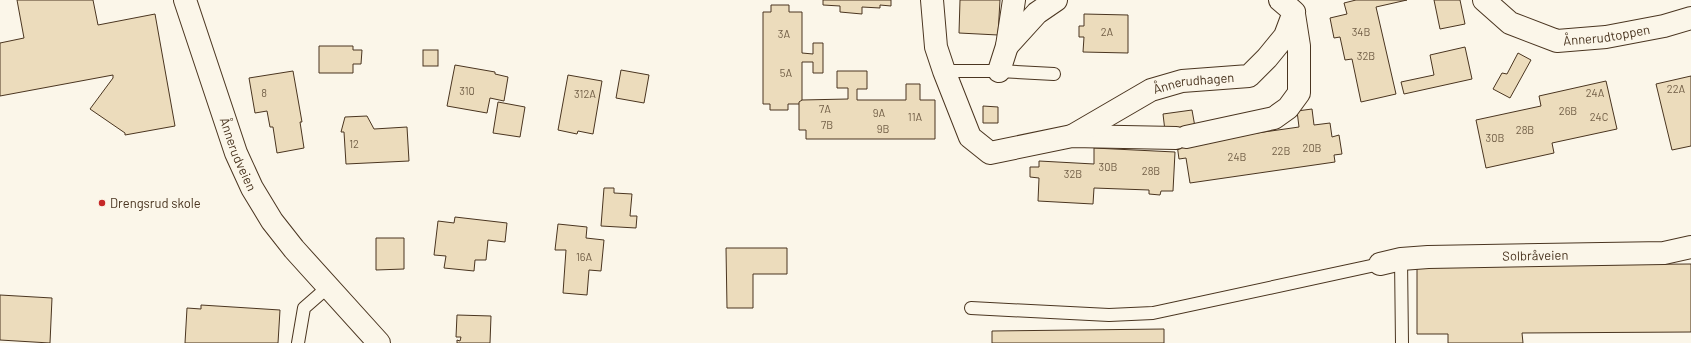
<svg xmlns="http://www.w3.org/2000/svg" width="1691" height="343" viewBox="0 0 1691 343" font-family="Barlow,sans-serif">
<rect width="100%" height="100%" fill="#fbf6e9"/>
<g fill="#ecdcbc" stroke="#4a3520">
<path d="M17,0H93L98,25L155,14L175,126L125,135V133L90,109L113,78V75L0,96V43L24,38Z"/>
<path d="M823,0H891V6L880,5V8L862,7V14L840,12V6L823,5Z"/>
<path d="M960,0H1000L998,35L959,33Z"/>
<path d="M1356,0H1407L1376,7L1396,94L1361,102L1352,59L1345,60L1340,37L1334,38L1330,18L1347,14L1344,3Z"/>
<path d="M1434,0H1460L1465,24L1440,29Z"/>
<path d="M771,5H789V12H802V53L813,54V43H823V73H813V62H802V100L800,104H788V110H770V104H763V12H771Z"/>
<path d="M1084,14L1128,15V53L1083,52L1084,37H1079V26H1084Z"/>
<path d="M319,46H353V50H362L361,64H353V73H319Z"/>
<path d="M1465,47L1472,79L1404,94L1401,82L1434,75L1430,55Z"/>
<rect x="423" y="50" width="15" height="16"/>
<path d="M1518,53L1531,60L1510,98L1493,89L1502,73L1507,74Z"/>
<path d="M455,65L495,72V74L508,77L504,101L490,98L487,113L447,106Z"/>
<path d="M621,70L649,75L644,103L616,98Z"/>
<path d="M293,71L302,122H300L304,148L277,153L273,127H270L267,111L255,113L249,78Z"/>
<path d="M837,71H867V89H857V100H906V84H920V100H935V139H806V130H799V102L802,100L848,99V88H837Z"/>
<path d="M568,75L602,81L593,134L578,131L577,134L558,130Z"/>
<path d="M1691,76V146L1672,150L1656,84Z"/>
<path d="M1606,81L1617,129L1552,143L1554,153L1486,168L1476,120L1541,106L1539,96Z"/>
<path d="M498,102L525,107L520,137L493,133Z"/>
<path d="M983,106L998,107V123H983Z"/>
<path d="M1312,109L1314,125L1330,123L1332,137L1339,135L1342,154L1334,155L1335,162L1190,183L1186,158L1179,159L1175,130L1165,131L1163,114L1192,110L1195,127L1187,143L1299,127L1297,111Z"/>
<path d="M367,116L374,129L407,127L409,161L346,164L344,132H341L345,117Z"/>
<path d="M1094,148L1175,152L1173,191H1161L1160,195L1149,194V190L1094,188L1093,204L1038,201L1039,178L1030,177V167H1039V161L1094,164Z"/>
<path d="M604,188H614V193L632,194L630,216H637L636,228L601,226Z"/>
<path d="M455,217L507,223L505,242L488,240L486,260H475L474,271L444,268L446,256L434,255L438,221L454,223Z"/>
<path d="M558,224L587,227L586,238L604,240L601,271L589,270L587,295L563,293L566,250H555Z"/>
<path d="M376,238H404V269L376,270Z"/>
<path d="M726,248H787V274H753V308H727Z"/>
<path d="M1691,264V332L1522,333L1523,343H1448V334H1417V266Z"/>
<path d="M0,295L52,298L50,343L0,340Z"/>
<path d="M201,305L280,310L278,343H185L187,308L201,309Z"/>
<path d="M457,315L491,316L490,343H457V340L460,341L461,337H456Z"/>
<path d="M1164,329V343H992V331Z"/>
</g>
<g fill="none" stroke-linecap="round" stroke-linejoin="round">
<g stroke="#4a3520" stroke-width="14">
<g id="service">
<path d="M944,71H999L1054,74"/>
<path d="M1401,259L1402,343"/>
<path d="M971,308L1109,315L1153,313L1380,264"/>
<path d="M298,343L304,308L328,287"/>
</g>
</g>
<g stroke="#4a3520" stroke-width="24">
<g id="minor">
<path d="M932,0L936,47L944,71L970,137L990,153L1072,136L1176,138"/>
<path id="s1" d="M1484,0L1510,23L1557,41L1606,37L1664,26L1691,18"/>
<path d="M1007,46L1037,13L1056,0"/>
<path d="M999,71L1007,46L1014,0"/>
<path id="s2" d="M1072,136L1151,90L1182,81L1249,76L1267,58L1285,36L1294,12L1280,0"/>
<path d="M1186,137L1274,118L1288,108L1299,93V46L1294,14"/>
<path id="s3" d="M1380,264L1401,259L1428,257L1664,253L1691,247"/>
</g>
</g>
<g stroke="#4a3520" stroke-width="24">
<g id="secondary">
<path id="s4" d="M185,0L236,153L252,188L272,221L294,249L379,343"/>
</g>
</g>
<use href="#service" stroke="#fbf6e9" stroke-width="12"/>
<use href="#minor" stroke="#fbf6e9" stroke-width="22"/>
<use href="#secondary" stroke="#fbf6e9" stroke-width="22"/>
</g>
<circle fill="#c62828" stroke="#fbf6e9" stroke-width="1.5" cx="102" cy="203" r="4"/>
<g text-anchor="middle" stroke-width="3" stroke-linejoin="round" paint-order="stroke">
<g font-size="11" fill="#725f47">
<text x="1107" y="36">2A</text>
<text x="1361" y="36">34B</text>
<text x="784" y="38">3A</text>
<text x="1366" y="60">32B</text>
<text x="786" y="77">5A</text>
<text x="1676" y="93">22A</text>
<text x="467" y="95">310</text>
<text x="264" y="97">8</text>
<text x="1595" y="97">24A</text>
<text x="585" y="98">312A</text>
<text x="825" y="113">7A</text>
<text x="1568" y="115">26B</text>
<text x="879" y="117">9A</text>
<text x="915" y="121">11A</text>
<text x="1599" y="121">24C</text>
<text x="827" y="129">7B</text>
<text x="883" y="133">9B</text>
<text x="1525" y="134">28B</text>
<text x="1495" y="142">30B</text>
<text x="354" y="148">12</text>
<text x="1312" y="152">20B</text>
<text x="1281" y="155">22B</text>
<text x="1237" y="161">24B</text>
<text x="1108" y="171">30B</text>
<text x="1151" y="175">28B</text>
<text x="1073" y="178">32B</text>
<text x="584" y="261">16A</text>
</g>
<g font-size="13" fill="#4a3520" stroke="#fbf6e9">
<text dy="5" stroke="none"><textPath href="#s1" startOffset="135">Ånnerudtoppen</textPath></text>
<text dy="5" stroke="none"><textPath href="#s2" startOffset="135">Ånnerudhagen</textPath></text>
<text dy="5" stroke="none"><textPath href="#s4" startOffset="163">Ånnerudveien</textPath></text>
<text dy="5" stroke="none"><textPath href="#s3" startOffset="156">Solbråveien</textPath></text>
</g>
<g font-size="13" fill="#4a3520" stroke="#fbf6e9" text-anchor="start">
<text x="110" y="208">Drengsrud skole</text>
</g>
</g>
</svg>
